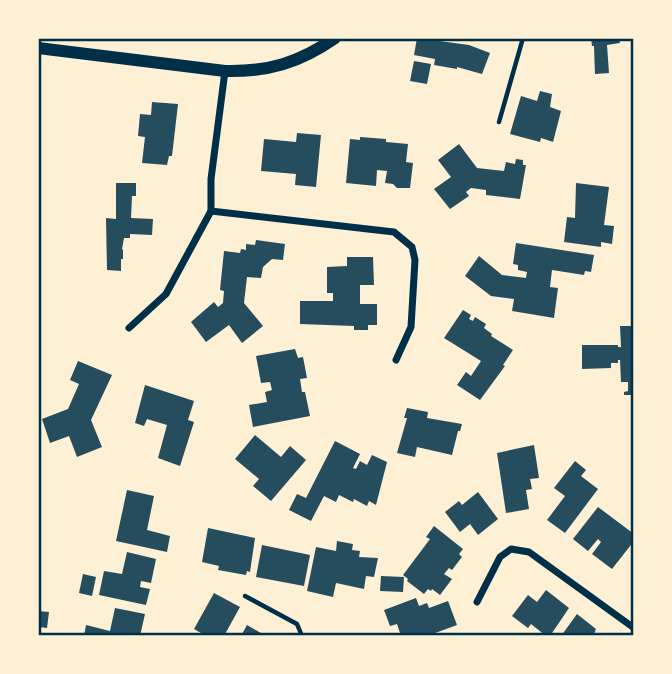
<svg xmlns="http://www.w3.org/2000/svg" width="672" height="674" viewBox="0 0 672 674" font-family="'Noto Sans',sans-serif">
<rect width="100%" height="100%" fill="#fdf0d5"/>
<g fill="#264d5e">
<path d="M417,38L469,45L490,53L482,74L457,67V69L434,65L435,59L414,55Z"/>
<path d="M591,38H619L620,43L607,45L609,73L595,74L594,46H592Z"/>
<path d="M414,61L431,64L427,84L410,81Z"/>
<path d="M540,91L552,94L550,107L561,111L553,142L541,138L540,142L510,134L521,96L537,101Z"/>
<path d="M152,102L178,104L172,156H169L167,165L142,163L145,137L138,136L140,114L151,115Z"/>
<path d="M297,133L321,135L316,187L295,185L296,174L261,171L264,139L296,142Z"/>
<path d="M360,137L386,139V142L408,144L406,162L413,163L410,188H397L393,184L385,183L387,171L377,170L376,186L346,183L350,139L360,140Z"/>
<path d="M459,144L477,168L504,171L506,162L515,164L516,159L523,160V165H526L520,199L486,195V190L471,188L466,192L469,196L450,209L434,189L451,177L438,160Z"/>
<path d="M116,183H136V196H132L131,218L153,219L152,235L130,234V238H124L122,249L123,250V259H121V271L107,270L106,218L116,219Z"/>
<path d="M576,183L609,187L604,225L614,226L612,244L601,242V247L564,242L567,217L575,218Z"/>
<path d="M256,240L285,244L283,260L272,259L263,267L261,278L247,277L244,303L263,326L242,343L229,325L206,342L191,322L214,302L218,307L223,303L224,291L220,290L224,251L240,253L241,249L246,250V244L255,245Z"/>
<path d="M516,243L594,255L591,272L585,271L584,275L552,270L550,287L558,288L554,318L512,311L514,299L491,296L465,276L479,256L502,275L526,278L527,272L518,270V265L513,264Z"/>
<path d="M347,257H373L374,285H360V304H377V325H368V330H354V326L300,324V301H333V293H327V267L347,266Z"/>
<path d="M463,310L471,315L469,319L473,321L475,317L486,324L484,328L492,334L491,336L513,350L503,365L505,366L480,400L457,385L466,372L471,376L481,361L444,338Z"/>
<path d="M620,326H634L633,395H624V392L628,391V382H621L620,360H618V363H611V368L582,369V345H618V347H621Z"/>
<path d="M295,349L298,358L303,357L307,378L300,379L302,392H305L310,416L253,427L249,405L267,402L265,392L272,390L270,382L261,383L256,356Z"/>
<path d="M78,361L112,375L91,420L102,447L77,457L69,436L50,443L42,419L68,409L79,384L70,380Z"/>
<path d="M145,385L194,401L188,420L194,422L180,466L158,458L167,425L147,419L144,426L135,423Z"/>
<path d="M407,408L428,412L427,418L462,424L460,431H458L452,455L417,447L415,457L397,453L407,418H404Z"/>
<path d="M255,435L281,457L290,446L306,460L271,501L253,486L259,479L235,459Z"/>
<path d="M335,441L360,454L353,468L356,469L360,461L367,465L372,455L387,462L376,505L369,501L367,506L354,499L353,502L339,495L336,502L324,496L311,521L289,510L297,494L306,498Z"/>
<path d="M534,445L539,478L530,479L532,489L526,490L529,509L506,513L497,453Z"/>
<path d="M575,461L586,470L581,476L598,489L565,533L547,520L565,496L554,488Z"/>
<path d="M127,490L154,496L147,530L170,536L167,552L116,541Z"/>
<path d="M478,492L498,519L478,535L470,524L460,532L445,512L459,501L462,505Z"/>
<path d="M598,507L634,534V541L612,569L592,554L601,542L598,539L588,551L573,539Z"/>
<path d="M434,526L463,549L459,554L462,557L452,570L449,568L444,574L452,579L440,595L432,589L431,591L428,589L424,594L407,581L408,579L403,575L430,539L426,537Z"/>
<path d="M208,528L255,538L250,572L247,571L246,575L218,570L219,566L202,562Z"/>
<path d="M337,541L353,544L352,550L360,551L359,557L378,558L374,577L366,576L364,589L336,583L333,597L307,591L316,547L336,551Z"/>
<path d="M262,545L310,555L304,586L256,577Z"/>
<path d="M127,552L156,559L151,583L141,581L140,587L150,589L146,605L99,595L104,571L122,574Z"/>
<path d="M83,574L96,577L92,596L79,593Z"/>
<path d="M381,576L404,577L403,592L380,591Z"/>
<path d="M546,590L569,608L550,636H546L531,624L528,628L512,616L528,595L537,602Z"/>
<path d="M214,593L240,607L224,636H200L201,633L194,629Z"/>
<path d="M416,598L419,606L427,603L429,608L448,601L457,625L427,636H401L397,624L390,626L384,610Z"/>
<path d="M115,608L145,614L140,636H84L86,625L110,631Z"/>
<path d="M38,611L49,612L47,628L39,627Z"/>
<path d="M577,614L596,629L593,636H561Z"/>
<path d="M247,625L266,636H241Z"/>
</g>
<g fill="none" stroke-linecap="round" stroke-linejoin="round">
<g stroke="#003049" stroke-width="4.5">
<path d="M499,122L523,38"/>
<path d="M245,596L297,624L302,636"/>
</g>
<g stroke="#003049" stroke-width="7">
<path d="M211,211L394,232L412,247L415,260L411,327L396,360"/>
<path d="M129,328L166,294L211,211V179L225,71"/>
<path d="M477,602L500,557L511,549L529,552L634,628"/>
</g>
<path stroke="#003049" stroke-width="12" d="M38,48L225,71C268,72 299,63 335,38"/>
</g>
<rect width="672" height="674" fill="none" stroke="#fdf0d5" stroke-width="80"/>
<rect x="40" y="40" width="592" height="594" fill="none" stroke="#003049" stroke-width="2.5"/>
</svg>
